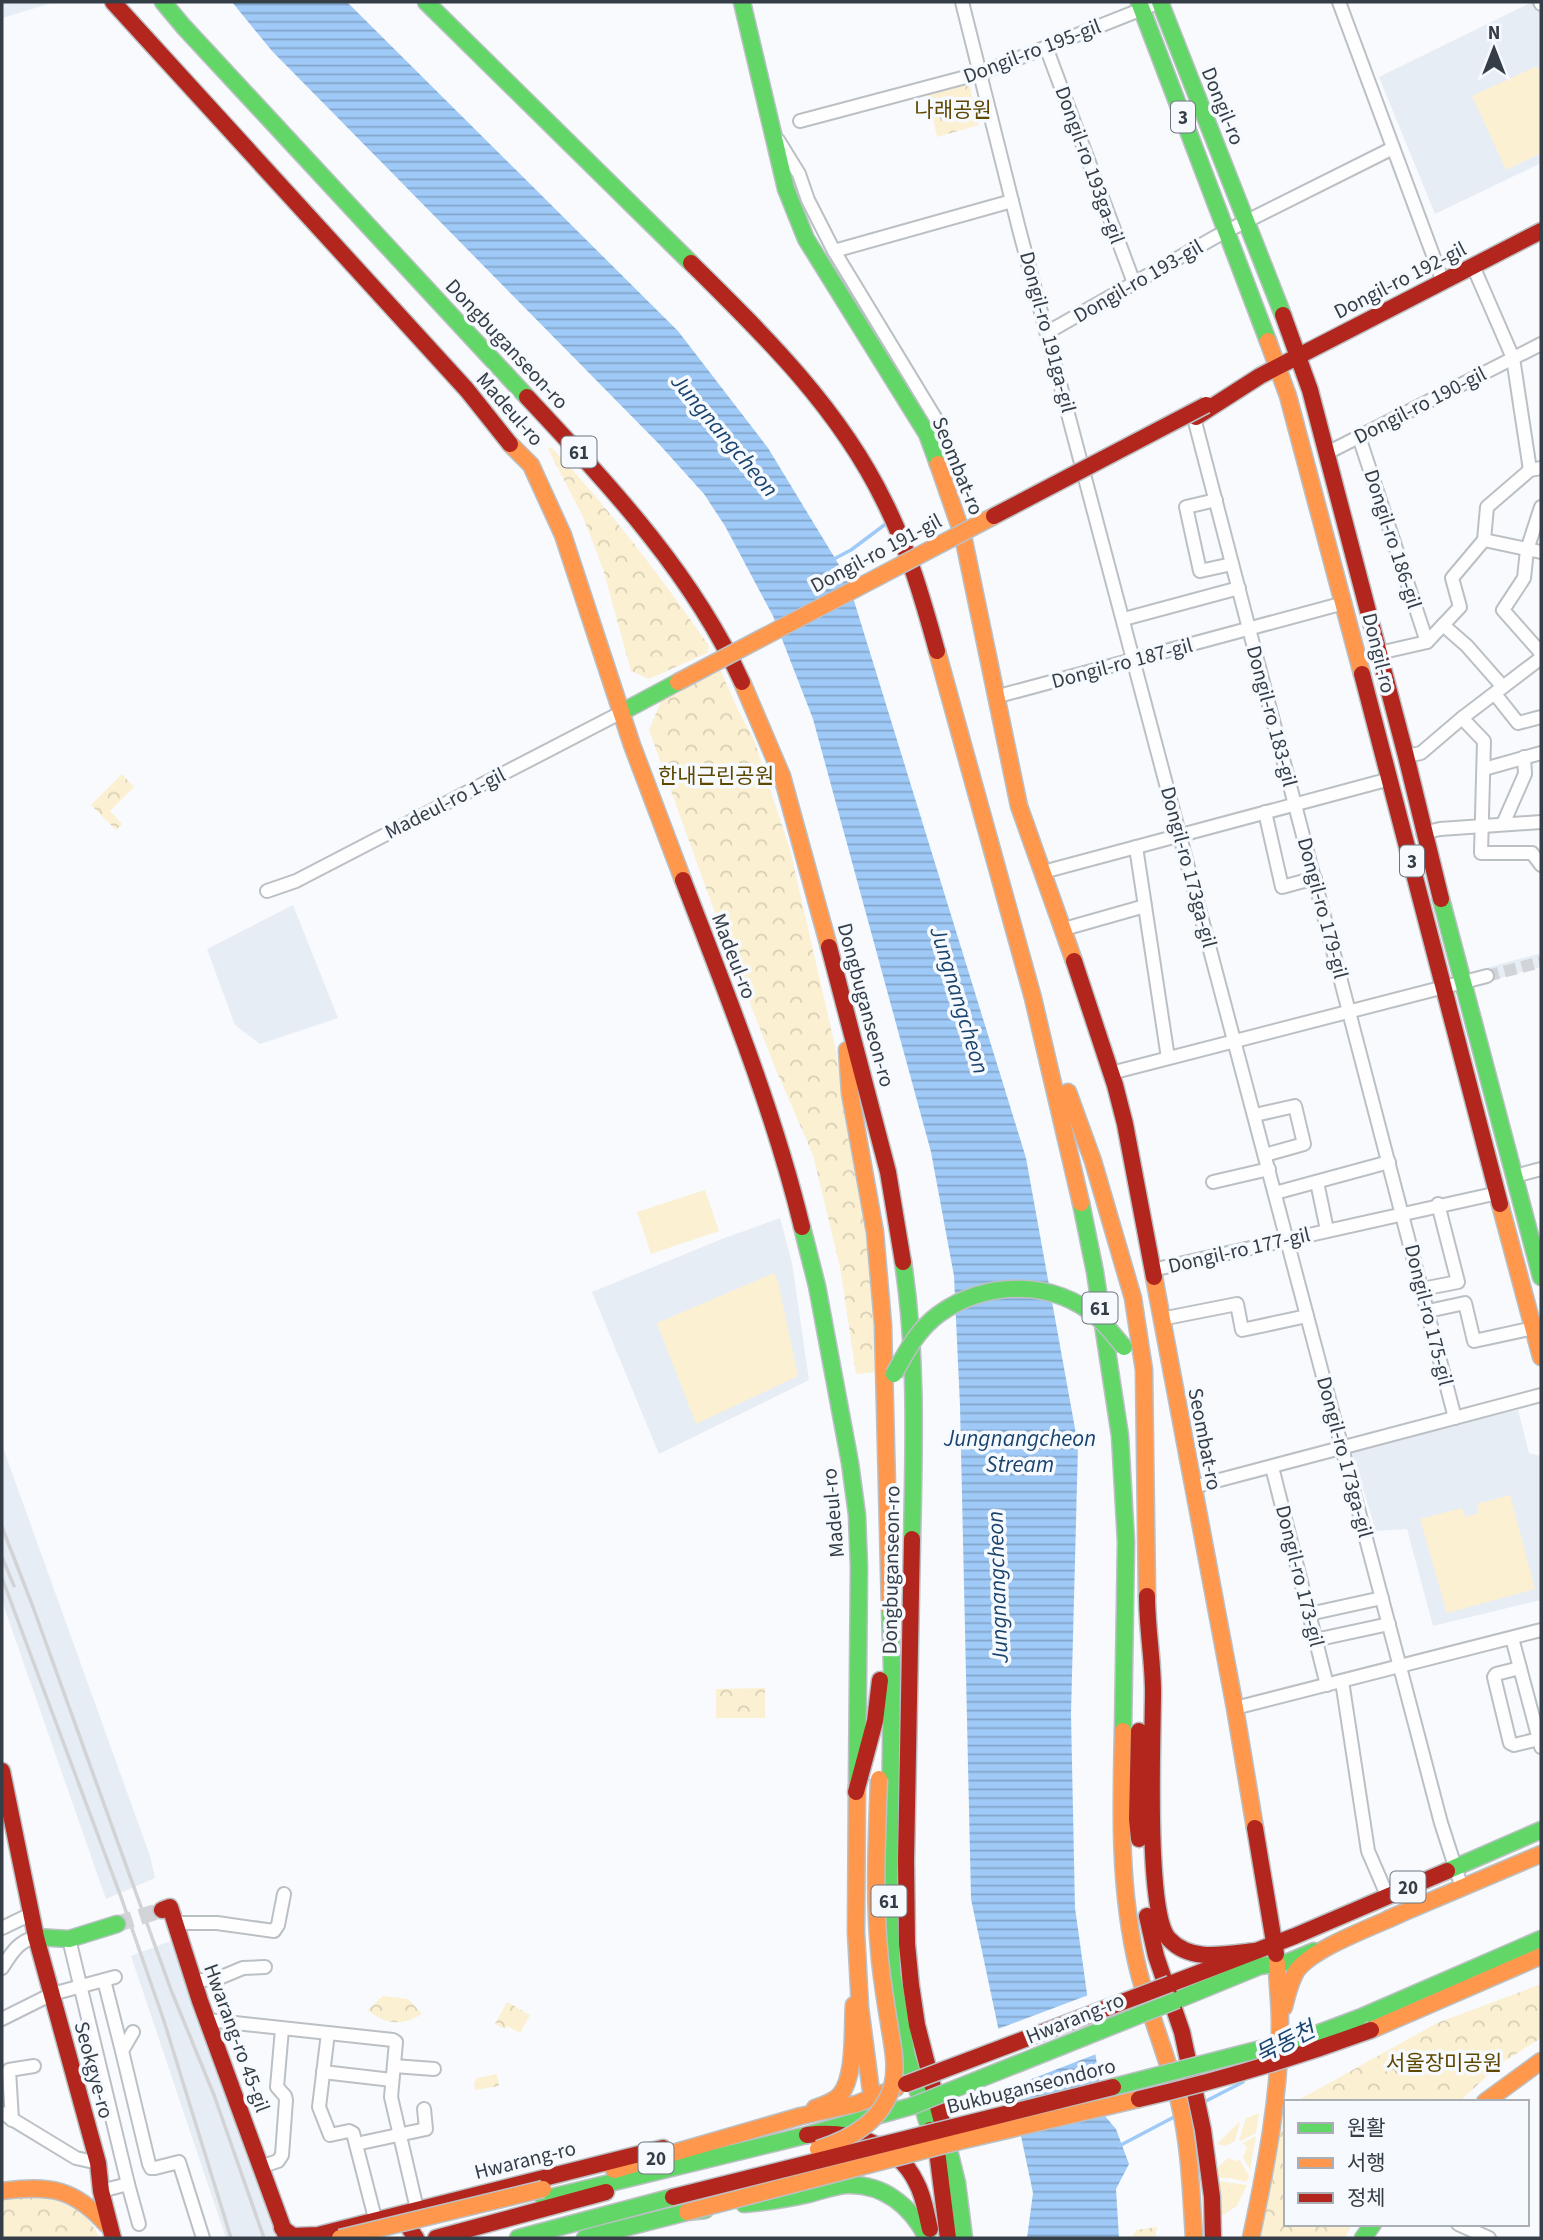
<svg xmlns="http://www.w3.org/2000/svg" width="1543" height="2240" viewBox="0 0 1543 2240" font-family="'Source Sans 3','Noto Sans KR',sans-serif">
<defs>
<pattern id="forest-crowns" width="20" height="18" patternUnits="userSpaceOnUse" patternTransform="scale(1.75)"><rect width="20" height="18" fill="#fbf0d2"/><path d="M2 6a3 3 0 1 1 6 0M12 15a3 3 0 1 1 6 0" fill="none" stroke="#d8cfb6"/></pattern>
<pattern id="water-rules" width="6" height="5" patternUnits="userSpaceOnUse" patternTransform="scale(1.75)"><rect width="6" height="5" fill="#9fcaf7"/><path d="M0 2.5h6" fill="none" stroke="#82a5ca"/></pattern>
</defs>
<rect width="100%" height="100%" fill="#f8fafd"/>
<g fill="#e7edf5">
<path d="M2,2H55L2,18Z"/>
<path d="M1532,2H1541V163L1435,214L1379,77Z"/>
<path d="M293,905L338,1018L260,1044L235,1025L207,949Z"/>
<path d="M1541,953V967L1490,981L1486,968Z"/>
<path d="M780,1218L792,1263L809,1380L659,1454L592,1292L722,1239Z"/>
<path d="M1518,1410L1529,1453L1541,1456V1600L1433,1626L1407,1529L1376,1531L1351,1450Z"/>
<path d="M2,1445L150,1856L155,1878L106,1899L2,1601Z"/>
<path d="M173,1940L232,2104L277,2238H226L131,1956Z"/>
</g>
<g fill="#fbf0d2">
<path d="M1537,66L1541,75V153L1506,170L1472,96Z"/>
<path d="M705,1190L719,1231L651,1254L637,1212Z"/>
<path d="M774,1273L778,1282L798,1376L696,1424L657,1323Z"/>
<path d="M1510,1495L1535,1589L1447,1613L1420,1519L1462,1508L1465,1517L1479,1513L1477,1504Z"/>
<path d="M1259,2113L1256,2133L1241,2141L1239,2140L1246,2118Z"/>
<path d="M1239,2122L1240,2123L1235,2141L1226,2146L1217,2144Z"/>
<path d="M1256,2136L1250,2170L1243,2157L1247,2148L1243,2143Z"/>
<path d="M1228,2158L1236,2161L1240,2160L1249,2176L1246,2182L1231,2178H1218V2167Z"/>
<path d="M1219,2181L1247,2185L1237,2206L1221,2216Z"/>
</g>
<g fill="url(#forest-crowns)">
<path d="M969,83L979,125L937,137L928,94Z"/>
<path d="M551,447C610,509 660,576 709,646L707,653L649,679L631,671L603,569L583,517L548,449Z"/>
<path d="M720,669L739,712L754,740L790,850L835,1046L877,1295V1372L856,1374L840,1267L813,1155L776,1070L715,913L649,730L661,701Z"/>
<path d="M122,774L134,787L110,811L122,824L116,830L91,805Z"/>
<path d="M765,1688V1718H716V1689Z"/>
<path d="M1541,1984V2038L1500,2064L1459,2102H1295L1437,2023Z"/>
<path d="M383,1996L408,1999L422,2014C403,2026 385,2025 368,2010Z"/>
<path d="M507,2002L530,2015L520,2033L507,2026L505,2029L495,2024Z"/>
<path d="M497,2074L499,2086L475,2090L474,2084L477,2078Z"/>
<path d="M1286,2107V2224H1352L1345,2238H1255L1278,2111Z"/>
<path d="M28,2197C59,2197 86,2209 100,2238H2V2201Z"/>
<path d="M1157,2227L1155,2238H1132L1136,2230Z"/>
</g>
<path fill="url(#water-rules)" d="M232,2H347L678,331L768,448L847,578L1026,1158L1078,1445L1071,1714L1075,1908L1104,2115L1116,2129L1129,2164L1116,2189L1119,2238H1027L1033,2193L971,1899L960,1406L954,1276L931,1152L813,719L773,616L725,526L704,494L659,444L272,51Z"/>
<path fill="#f8fafd" d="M1091,1994L1099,2053L1008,2088L995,2030Z"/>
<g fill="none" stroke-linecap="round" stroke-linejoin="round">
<g stroke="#9fcaf7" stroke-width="3.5">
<path d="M832,560L851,550L887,523"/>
<path d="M1206,2101L1243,2082"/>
<path d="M1119,2146L1174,2117"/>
</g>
<path stroke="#d1d4d9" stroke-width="12" stroke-dasharray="12 6" stroke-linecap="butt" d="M1487,976L1541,962"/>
<path stroke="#d1d4d9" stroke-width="16" stroke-dasharray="16 8" stroke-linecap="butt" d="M117,1924L162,1910"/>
<g stroke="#bbc0c5" stroke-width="16">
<g id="street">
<path d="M962,2L1019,229L1400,1667L1441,1823L1462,1888"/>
<path d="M1339,2L1443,282"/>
<path d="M1540,2L1541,4"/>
<path d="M1046,47L1134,283"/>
<path d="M800,121L981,73L1160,2"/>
<path d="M778,140L799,174L808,200L834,251L939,424L927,434"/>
<path d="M834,251L1012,201"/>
<path d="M1473,266L1513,358L1530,470"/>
<path d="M1048,332L1217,236L1393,148"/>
<path d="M1194,418L1455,1418"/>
<path d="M1359,437L1427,642"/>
<path d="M1327,453L1541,344"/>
<path d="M1541,468L1530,470L1487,507L1484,540L1541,552"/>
<path d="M1216,500L1186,507L1200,571L1232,564"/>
<path d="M1541,507L1527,550L1524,578L1503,610L1541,653"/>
<path d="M1124,619L1239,588"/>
<path d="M1443,625L1467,646L1503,687"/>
<path d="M1379,653L1427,642L1460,607L1452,578L1484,540"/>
<path d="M1495,694L1518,723L1541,717"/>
<path d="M995,697L1344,603"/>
<path d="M1462,718L1484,741L1481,853H1532L1541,865"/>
<path d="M1406,756L1421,753L1462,718L1541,658"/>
<path d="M1484,769L1541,753"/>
<path d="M1265,812L1282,887L1315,878"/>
<path d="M1503,824L1525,774L1524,757"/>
<path d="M1423,833L1440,829L1541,822"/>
<path d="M1136,847L1168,1058"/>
<path d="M1043,872L1390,779"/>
<path d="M267,891L296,881L622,712"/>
<path d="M1064,929L1145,906"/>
<path d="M1111,1073L1487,976"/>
<path d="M1255,1115L1295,1106L1304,1144L1265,1155"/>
<path d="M1515,1176L1541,1169"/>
<path d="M1213,1182L1269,1169"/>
<path d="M1317,1182L1327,1230"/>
<path d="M1275,1193L1389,1162"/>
<path d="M1152,1270L1498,1193"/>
<path d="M1422,1289L1458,1282L1438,1204"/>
<path d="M1428,1311L1465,1303L1474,1341L1534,1328"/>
<path d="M1161,1319L1237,1304L1242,1330L1307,1316"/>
<path d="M1272,1467L1327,1685"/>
<path d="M1193,1487L1541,1395"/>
<path d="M1309,1614L1382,1598"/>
<path d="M1512,1638L1541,1747"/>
<path d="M1315,1640L1389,1624"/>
<path d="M1520,1668L1496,1674L1494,1677L1510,1743L1514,1745L1539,1739"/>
<path d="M1342,1681L1368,1851L1387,1895"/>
<path d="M1235,1708L1541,1630"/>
<path d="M175,1923H217L274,1931L278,1925L284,1894"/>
<path d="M2,1928L31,1914"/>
<path d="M69,1939L128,2184L101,2191"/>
<path d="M2,1968C11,1954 18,1941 36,1937"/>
<path d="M104,1980L122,2051"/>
<path d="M194,1981L219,1978L243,1968L265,1967"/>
<path d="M2,2019L52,1994L115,1977"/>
<path d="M208,2020L393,2040L396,2042L391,2097L417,2209"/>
<path d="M133,2032L122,2051L149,2164L151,2168H155L179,2162L203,2238"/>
<path d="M328,2033L319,2107L330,2135L349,2131L353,2133L376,2222"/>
<path d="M394,2066L434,2069"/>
<path d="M323,2072L392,2080"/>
<path d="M2,2113L76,2158L98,2163"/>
<path d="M12,2120L9,2070L34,2066"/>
<path d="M356,2144L426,2129L424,2109"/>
<path d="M260,2167L278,2161L282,2155L286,2100L285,2096L277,2087L282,2029"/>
<path d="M128,2184L139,2224"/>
<path d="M1458,2224L1489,2238"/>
</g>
</g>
<g stroke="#bbc0c5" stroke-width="19">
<g id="fast">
<path d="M163,2L183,26L527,397"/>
<path d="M426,2L691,263"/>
<path d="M742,2L786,189L806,239L927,434L938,464"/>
<path d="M1139,2L1268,341"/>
<path d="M1160,2L1283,315"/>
<path d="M622,712L678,682"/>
<path d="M1441,899L1541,1277"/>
<path d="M1081,1203L1095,1272L1120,1436L1126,1542L1123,1731"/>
<path d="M802,1227L817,1286L850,1463L857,1515L859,1567L857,1785"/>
<path d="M903,1262C917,1354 914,1446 912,1539"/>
<path d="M890,1609L892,1668L889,1900L892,1972L907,2057L930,2130"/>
<path d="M1447,1871L1541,1830"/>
<path d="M36,1937L69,1939L117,1924"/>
<path d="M1177,2000L1260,1966L1288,1962L1314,1951"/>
<path d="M1359,2018L1541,1939"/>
<path d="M943,2126L957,2183L964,2238"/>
<path d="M544,2199L807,2135L912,2106"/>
<path d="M744,2204C766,2202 787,2199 809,2194C821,2191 833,2186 846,2185C883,2183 911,2206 927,2238"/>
<path d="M518,2238L673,2197"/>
<path d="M585,2238L687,2212L705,2210"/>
<path d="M1363,2238L1373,2224"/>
</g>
</g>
<g stroke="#bbc0c5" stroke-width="19">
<g id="slow">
<path d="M1268,341L1288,396L1362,674"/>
<path d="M510,444L531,465L563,535L632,745L683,880"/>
<path d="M938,464L963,536L1019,806L1074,961"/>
<path d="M937,651L1033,998L1081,1203"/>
<path d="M742,682L782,776L829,947"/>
<path d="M847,1050L850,1093L875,1232L883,1325L890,1609"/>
<path d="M1068,1092L1093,1161L1133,1298L1144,1370L1147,1596"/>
<path d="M1500,1204L1541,1357"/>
<path d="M1154,1277L1235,1708L1255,1828"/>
<path d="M1123,1731C1121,1811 1119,1890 1138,1969C1149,2013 1167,2056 1179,2101C1190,2146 1191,2192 1194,2238"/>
<path d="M857,1785L856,1932L860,2007L872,2099"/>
<path d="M1388,1919L1541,1854"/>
<path d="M1284,2007C1287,1995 1290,1981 1297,1970C1315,1947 1373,1927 1400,1914"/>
<path d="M1371,2030L1541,1956"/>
<path d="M1485,2102L1541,2061"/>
<path d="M815,2108C824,2105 834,2102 840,2095C856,2076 852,2029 854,2005"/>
<path d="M614,2170L801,2116L856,2104L896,2088"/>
<path d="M2,2191C50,2185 74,2188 107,2225"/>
<path d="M1251,2238C1266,2167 1280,2095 1280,2023C1280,2003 1277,1983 1277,1963"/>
</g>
</g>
<g stroke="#bbc0c5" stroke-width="19">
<g id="jam">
<path d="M113,2L467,390L510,444"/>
<path d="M691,263C763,334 839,408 884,501C908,548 923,600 937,651"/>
<path d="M1283,315L1310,390L1406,756L1441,899"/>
<path d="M527,397C608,484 692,572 742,682"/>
<path d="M1196,417L1260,376L1541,231"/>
<path d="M1362,674L1500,1204"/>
<path d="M683,880C727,995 773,1108 802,1227"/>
<path d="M829,947L888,1172L903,1262"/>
<path d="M1074,961L1115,1085L1125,1124L1154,1277"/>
<path d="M912,1539L906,1861L907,1944L911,1985L917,2025L943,2126"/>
<path d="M1147,1596C1147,1628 1153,1660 1153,1692C1153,1735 1145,1913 1169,1939C1191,1963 1226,1954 1255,1951"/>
<path d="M1139,1731L1137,1819L1139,1839"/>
<path d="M2,1771L36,1937L98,2163L101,2191L113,2238"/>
<path d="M856,1792L875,1721L880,1680"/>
<path d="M1255,1828L1276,1954"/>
<path d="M162,1910L170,1907L200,2001L286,2236"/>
<path d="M1147,1916L1156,1956L1182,2032L1203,2130L1212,2197L1213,2238"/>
<path d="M1170,1984L1295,1936L1447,1871"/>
<path d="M930,2130L937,2151L948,2238"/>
<path d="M807,2135C847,2130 897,2142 916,2182C924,2196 926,2213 930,2229"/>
<path d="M416,2211L410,2221L409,2228L416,2238"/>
<path d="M282,2228L293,2236L318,2235L663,2148"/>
<path d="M436,2238L606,2192"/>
</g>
</g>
<use href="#street" stroke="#fefeff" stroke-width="12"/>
<use href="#fast" stroke="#63d668" stroke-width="16"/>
<use href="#slow" stroke="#ff974d" stroke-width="16"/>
<use href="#jam" stroke="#b3261e" stroke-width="16"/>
<g stroke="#d2d3d4" stroke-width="3.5">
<path d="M2,1527L33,1607L171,1990L214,2095L264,2238"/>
<path d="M2,1557L14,1586"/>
<path d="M2,1578L121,1897L164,2021L231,2238"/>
</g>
<g stroke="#bbc0c5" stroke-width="19" stroke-linecap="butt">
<g id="fast-bridge">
<path d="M894,1374C906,1352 918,1329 939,1314C985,1280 1055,1279 1099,1319C1108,1327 1116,1338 1124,1347"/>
<path d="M1113,2087L1311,2036L1359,2018"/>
<path d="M912,2106L1177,2000"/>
</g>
</g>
<g stroke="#bbc0c5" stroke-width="19" stroke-linecap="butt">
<g id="slow-bridge">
<path d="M678,682L994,516"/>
<path d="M818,2149C850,2139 882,2121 892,2087C898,2066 892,2044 889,2023C885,1999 881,1974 879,1949C874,1893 877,1836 879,1779"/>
<path d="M687,2212L960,2141L1139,2099"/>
<path d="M340,2238L543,2189"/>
</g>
</g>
<g stroke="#bbc0c5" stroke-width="19" stroke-linecap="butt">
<g id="jam-bridge">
<path d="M994,516L1206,405"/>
<path d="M906,2084L1170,1984"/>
<path d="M1139,2099C1218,2081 1295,2058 1371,2030"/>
<path d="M673,2197L1113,2087"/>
</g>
</g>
<use href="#fast-bridge" stroke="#63d668" stroke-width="16"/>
<use href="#slow-bridge" stroke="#ff974d" stroke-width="16"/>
<use href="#jam-bridge" stroke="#b3261e" stroke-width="16"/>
</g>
<g text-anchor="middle" stroke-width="7" stroke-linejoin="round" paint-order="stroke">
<g fill="#f6faff" stroke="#6f767e" stroke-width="2">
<rect x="1171" y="101.5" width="24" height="31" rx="5"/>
<rect x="561.5" y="436.5" width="35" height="31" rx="5"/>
<rect x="1400" y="845.5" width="24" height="31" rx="5"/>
<rect x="1082.5" y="1292.5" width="35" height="31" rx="5"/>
<rect x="1390.5" y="1871.5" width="35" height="31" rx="5"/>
<rect x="871.5" y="1885.5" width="35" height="31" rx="5"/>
<rect x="638.5" y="2142.5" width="35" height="31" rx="5"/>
</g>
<g font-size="19" font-weight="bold" fill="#353e47">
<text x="1183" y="124">3</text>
<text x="579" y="459">61</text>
<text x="1412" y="868">3</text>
<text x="1100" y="1315">61</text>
<text x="1408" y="1894">20</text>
<text x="889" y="1908">61</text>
<text x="656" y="2165">20</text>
</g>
<g font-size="21" fill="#353e47" stroke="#f6faff">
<text transform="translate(1032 51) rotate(-21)" y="7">Dongil-ro 195-gil</text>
<text transform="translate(1223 106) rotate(68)" y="7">Dongil-ro</text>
<text transform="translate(1090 165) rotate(70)" y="7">Dongil-ro 193ga-gil</text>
<text transform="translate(1400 280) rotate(-27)" y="7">Dongil-ro 192-gil</text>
<text transform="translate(1138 281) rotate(-30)" y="7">Dongil-ro 193-gil</text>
<text transform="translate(1048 332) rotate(75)" y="7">Dongil-ro 191ga-gil</text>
<text transform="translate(507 344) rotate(47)" y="7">Dongbuganseon-ro</text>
<text transform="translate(1420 405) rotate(-27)" y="7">Dongil-ro 190-gil</text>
<text transform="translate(510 409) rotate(49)" y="7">Madeul-ro</text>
<text transform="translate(958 466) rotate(68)" y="7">Seombat-ro</text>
<text transform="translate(1393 539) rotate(72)" y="7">Dongil-ro 186-gil</text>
<text transform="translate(876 553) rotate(-28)" y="7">Dongil-ro 191-gil</text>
<text transform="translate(1379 653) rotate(76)" y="7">Dongil-ro</text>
<text transform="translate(1122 663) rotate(-15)" y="7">Dongil-ro 187-gil</text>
<text transform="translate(1272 716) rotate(75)" y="7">Dongil-ro 183-gil</text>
<text transform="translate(445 803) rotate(-27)" y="7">Madeul-ro 1-gil</text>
<text transform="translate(1189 867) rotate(75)" y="7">Dongil-ro 173ga-gil</text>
<text transform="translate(1323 908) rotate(75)" y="7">Dongil-ro 179-gil</text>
<text transform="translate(734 956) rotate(69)" y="7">Madeul-ro</text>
<text transform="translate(866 1005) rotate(75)" y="7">Dongbuganseon-ro</text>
<text transform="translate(1239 1250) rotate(-13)" y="7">Dongil-ro 177-gil</text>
<text transform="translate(1429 1315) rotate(76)" y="7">Dongil-ro 175-gil</text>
<text transform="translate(1205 1439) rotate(79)" y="7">Seombat-ro</text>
<text transform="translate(1345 1457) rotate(75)" y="7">Dongil-ro 173ga-gil</text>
<text transform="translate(833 1513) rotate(-95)" y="7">Madeul-ro</text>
<text transform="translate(891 1570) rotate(-89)" y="7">Dongbuganseon-ro</text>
<text transform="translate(1300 1576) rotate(76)" y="7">Dongil-ro 173-gil</text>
<text transform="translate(1075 2018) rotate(-22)" y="7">Hwarang-ro</text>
<text transform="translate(237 2038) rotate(70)" y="7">Hwarang-ro 45-gil</text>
<text transform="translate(94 2070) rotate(75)" y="7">Seokgye-ro</text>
<text transform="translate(1031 2086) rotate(-14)" y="7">Bukbuganseondoro</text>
<text transform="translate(525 2160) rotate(-14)" y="7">Hwarang-ro</text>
</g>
<g font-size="21" fill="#5e4800" stroke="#f6faff">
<text x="953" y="117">나래공원</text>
<text x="716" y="783">한내근린공원</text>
<text x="1444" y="2070">서울장미공원</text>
</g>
<g font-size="23" font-style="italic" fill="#1a446e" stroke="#f6faff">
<text transform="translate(725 435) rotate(50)" y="8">Jungnangcheon</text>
<text transform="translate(960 1000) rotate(73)" y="8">Jungnangcheon</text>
<text x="1020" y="1446">Jungnangcheon<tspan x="1020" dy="26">Stream</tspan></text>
<text transform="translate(997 1587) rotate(-92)" y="8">Jungnangcheon</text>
<text transform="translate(1285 2042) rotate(-27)" y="8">묵동천</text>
</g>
</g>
<rect width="1543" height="2240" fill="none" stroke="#353e47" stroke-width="7"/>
<rect x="1284" y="2100" width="245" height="126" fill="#f6faff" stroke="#a9afb5" stroke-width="2"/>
<rect x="1298" y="2123" width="35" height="10" fill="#63d668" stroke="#a9afb5" stroke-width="2"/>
<text x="1347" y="2135" font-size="21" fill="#353e47">원활</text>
<rect x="1298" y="2158" width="35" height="10" fill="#ff974d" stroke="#a9afb5" stroke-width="2"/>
<text x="1347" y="2170" font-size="21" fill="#353e47">서행</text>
<rect x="1298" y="2193" width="35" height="10" fill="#b3261e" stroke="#a9afb5" stroke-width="2"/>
<text x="1347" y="2205" font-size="21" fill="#353e47">정체</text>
<g transform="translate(1494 49)" stroke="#f6faff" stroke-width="5" paint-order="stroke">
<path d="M0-5L12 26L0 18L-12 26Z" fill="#353e47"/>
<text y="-10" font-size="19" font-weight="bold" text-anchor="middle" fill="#353e47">N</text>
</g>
</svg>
